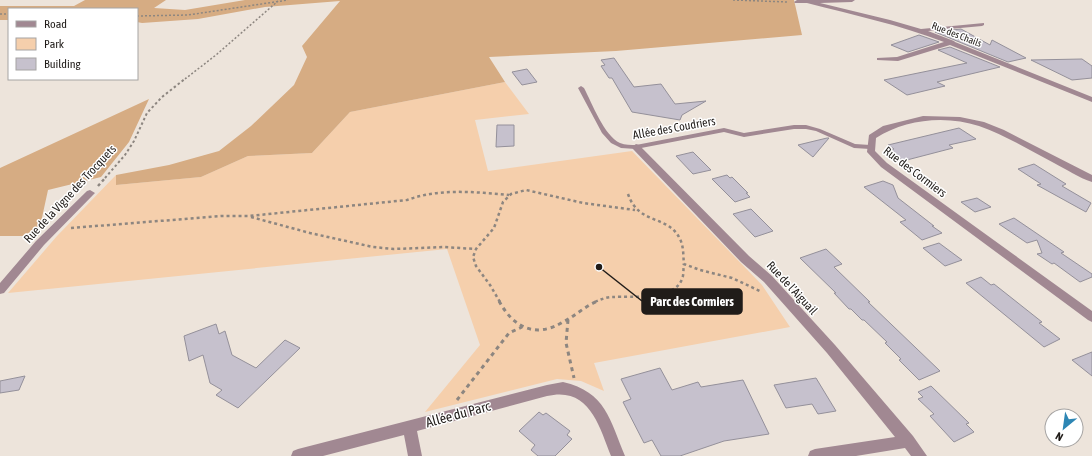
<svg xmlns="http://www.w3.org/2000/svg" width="1092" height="456" viewBox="0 0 1092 456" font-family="'Asap Condensed',sans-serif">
<rect width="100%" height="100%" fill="#ede4db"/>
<path fill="#f5cfac" d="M505,82L529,114L475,120L488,171L632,151L762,285L790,327L594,363L604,391L581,381L557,379L425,412L480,345L447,249L8,293L57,236L116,175V185L201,177L248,156L312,153L350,112Z"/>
<g fill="#d6ac83">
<path d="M85,0H166L154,8L185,10L245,0H794L802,35L616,51L489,57L505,82L350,112L312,153L248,156L201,177L116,185V175L169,165L219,151L251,126L294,85L307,57L302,46L340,1L265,7L198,19L142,23L137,22V9H9V20H0V6H74Z"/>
<path d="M149,99L129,142L101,177L48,190L38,236H0V168Z"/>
</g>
<g fill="#c6c1cd" stroke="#94909a">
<path d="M961,29L990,45L992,40L1026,58L1008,62L935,32Z"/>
<path d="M919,35L939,42L908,52L891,45Z"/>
<path d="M950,47L1000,67L937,82L945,86L907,95L884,80L967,63L938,50Z"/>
<path d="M614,58L634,87L661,84L675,104L706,101L682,115L680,120L632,112L612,78H609L601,66L605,65L601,60Z"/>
<path d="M1082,59L1092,66V78L1072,80L1031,60Z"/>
<path d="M527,69L537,82L522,85L512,72Z"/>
<path d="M497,125H514V146L496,147Z"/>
<path d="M959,128L976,139L949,145L953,148L903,161L889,150L894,149L888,145Z"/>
<path d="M827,138H829L813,157L798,145Z"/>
<path d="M693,152L711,170L693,174L676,156Z"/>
<path d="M1034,164L1066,184L1062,186L1091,203L1086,212L1037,185L1041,184L1018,169Z"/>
<path d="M727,175L730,178L732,177L748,193H746L750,197L735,202L712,179Z"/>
<path d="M883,181L893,185L898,198L934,226H932L942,233L922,240L900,222L906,220L864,187Z"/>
<path d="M977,198L991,207L975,212L961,202Z"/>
<path d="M751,209L773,231L755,237L733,214Z"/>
<path d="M1014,218L1064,252L1061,253L1092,274V277L1080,282L1054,263L1052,264L1037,254L1042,253L1037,240L1027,243L999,224Z"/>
<path d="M939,243L962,260L945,266L923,248Z"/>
<path d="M826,249L842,264L834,267L870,302H868L940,371L919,380L899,360L901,359L885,343L887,342L864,320H862L851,309H849L834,293H836L800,258Z"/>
<path d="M981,277L991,285L994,284L1042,322L1039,323L1060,339L1044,347L966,283Z"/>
<path d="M216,324L219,334L225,331L232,355L256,368L285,340L300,348L238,408L216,395L222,390L210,383L203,355L189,361L184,336Z"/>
<path d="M1092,352V376L1072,360Z"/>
<path d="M660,368L672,390L698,382L701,387L743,380L769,434L724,441L680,456H661L652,440L644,443L623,402L631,399L621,379Z"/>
<path d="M25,376L19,390L0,393V381Z"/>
<path d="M816,378L836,411L818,414L812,404L786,408L774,385Z"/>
<path d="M931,386L969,423L966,424L974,432L954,442L930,416L934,414L918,399L923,397L918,392Z"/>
<path d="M539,412L543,415L546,413L570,431L567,435L572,439L555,456H538L531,450L535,445L519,431Z"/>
</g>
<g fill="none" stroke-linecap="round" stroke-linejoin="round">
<g stroke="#8d8680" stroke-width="1.5" stroke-dasharray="2 2" stroke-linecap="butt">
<path d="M733,0L788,2"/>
<path d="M0,14H9"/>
<path d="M137,16L188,15L288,0"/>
<path d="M185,79L216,55L278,1"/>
</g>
<path stroke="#8d8680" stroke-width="2" stroke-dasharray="2.5 2.5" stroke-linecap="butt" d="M105,178L125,155L134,141L147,113L162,97L186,78"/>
<g stroke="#8d8680" stroke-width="2.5" stroke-dasharray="3 3" stroke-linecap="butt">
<path d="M98,186L106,177"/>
<path d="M628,194C639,226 668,214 680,239C684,247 683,256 684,264L700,270L732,278L762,292"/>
<path d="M251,217L310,233L373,247L394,249L444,247L476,249"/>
<path d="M71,228L222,216H249L407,200C440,188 475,192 509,195"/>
<path d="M500,302L490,285L476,266L473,257L476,249L494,228L503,202L511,194L526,190L583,203L635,210"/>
<path d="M595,302C601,299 607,297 613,297C631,296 674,301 682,279C684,275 683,269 684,264"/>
</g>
<g stroke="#8d8680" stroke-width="3" stroke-dasharray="4 4" stroke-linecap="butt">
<path d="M499,301C513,327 535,339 563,322C575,316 585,306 598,301"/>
<path d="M568,320L566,343L574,378"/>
<path d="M457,400L509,333L522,327"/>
</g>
<path fill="#a18892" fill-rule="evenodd" d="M581,86L584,88C592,103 604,136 620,143C625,145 631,145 636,145L724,128L744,133L794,125H806L820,129L855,144L870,145L873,147L870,149L854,148L816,131L806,129H794L744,137L724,132L636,149L621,148L611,143L602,133L578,88Z"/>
<g fill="#a18892" fill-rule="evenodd">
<path d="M797,0H855L852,2L820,3L890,20L921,29L984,23V25L982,26L928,31L954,41L955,42L1092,97V102L950,45L898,61L877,60V58L897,57L944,42C900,25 854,15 807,3H795L794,2Z"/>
<path d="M923,116L960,117L984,122L1004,130L1092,175V182C1079,178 1066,169 1054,163C1029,150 1005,135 979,126C946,115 905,119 876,138L875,151L887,163L1092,311V322L1088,320L881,167L867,152L869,135L883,126Z"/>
<path d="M636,144L639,145L749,256L772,276L835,345L913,436L927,456H911L905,448L856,456H808L810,451L815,449L895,437L827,353L764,282L741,262L633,149L632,147Z"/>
<path d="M90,190L95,193L93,195L44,245L4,293L0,294V283L36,241L87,191Z"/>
<path d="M563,382C606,392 610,420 625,456H611C599,425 589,386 547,396L417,431L422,456H408L404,435L323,456H291L293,451L298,449L547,385Z"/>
</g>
</g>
<g text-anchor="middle" stroke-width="3" stroke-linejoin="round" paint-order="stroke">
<g font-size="10" fill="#201c19" stroke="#fff">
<text transform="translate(957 34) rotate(21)" y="4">Rue des Chails</text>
</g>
<g font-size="12" fill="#201c19" stroke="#fff">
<text transform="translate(674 128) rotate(-10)" y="4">Allée des Coudriers</text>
<text transform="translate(915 172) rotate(37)" y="4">Rue des Cormiers</text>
<text transform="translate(70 194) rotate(-47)" y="4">Rue de la Vigne des Trocquets</text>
<text transform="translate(792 288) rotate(47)" y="4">Rue de l’Aiguail</text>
</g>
<g font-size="14" fill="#201c19" stroke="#fff">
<text transform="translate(458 414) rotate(-15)" y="5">Allée du Parc</text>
</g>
</g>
<path fill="none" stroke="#201c19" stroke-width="1.5" d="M599 267L642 301"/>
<circle fill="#201c19" stroke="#fff" stroke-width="1.5" cx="599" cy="267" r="4"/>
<rect fill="#201c19" stroke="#201c19" stroke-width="1.5" x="642" y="289" width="100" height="25" rx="4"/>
<g font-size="13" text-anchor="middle" font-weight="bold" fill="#fff">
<text x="692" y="306">Parc des Cormiers</text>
</g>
<rect x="8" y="8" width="130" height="72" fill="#ffffff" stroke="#a6a4a3"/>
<rect x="16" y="21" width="20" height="6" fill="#a18892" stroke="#a6a4a3"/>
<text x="44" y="28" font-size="12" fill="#201c19">Road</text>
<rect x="16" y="38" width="20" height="12" fill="#f5cfac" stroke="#a6a4a3"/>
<text x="44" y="48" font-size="12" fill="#201c19">Park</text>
<rect x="16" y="58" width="20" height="12" fill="#c6c1cd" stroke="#a6a4a3"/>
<text x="44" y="68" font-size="12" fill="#201c19">Building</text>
<g transform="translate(1064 428) rotate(209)"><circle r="19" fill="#ffffff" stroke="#a6a4a3"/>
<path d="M0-3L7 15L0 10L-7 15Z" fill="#2d86b4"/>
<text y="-6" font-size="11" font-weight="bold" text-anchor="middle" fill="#201c19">N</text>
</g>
</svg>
